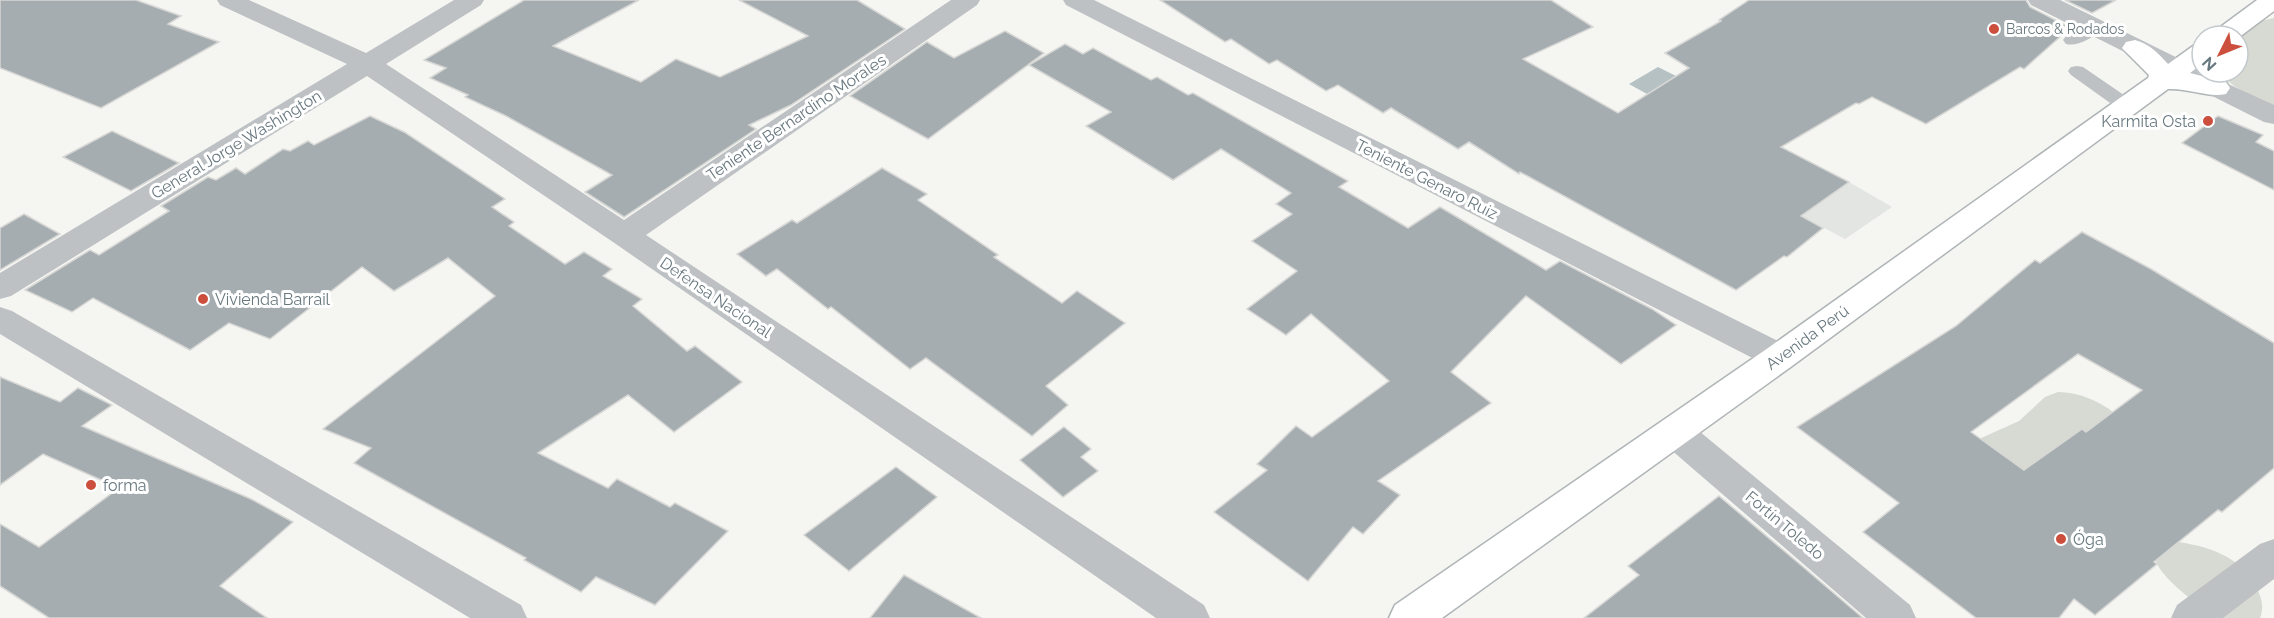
<svg xmlns="http://www.w3.org/2000/svg" width="2274" height="618" viewBox="0 0 2274 618" font-family="Raleway,sans-serif">
<rect width="100%" height="100%" fill="#f5f5f2"/>
<path fill="#e3e5e3" d="M1706,165L1820,202L1849,182L1892,207L1845,239Z"/>
<g fill="#d6dad2">
<path d="M2274,18V109L2234,86L2219,72H2238V36L2243,25Z"/>
<path d="M2058,392C2084,392 2109,406 2127,424L2021,496L1968,444L2019,421L2045,397Z"/>
<path d="M2172,541C2207,546 2242,555 2258,591C2262,599 2264,609 2260,618C2248,618 2233,618 2222,618C2207,614 2158,576 2156,560Z"/>
</g>
<path fill="#b5c1c3" d="M1658,67L1676,76L1647,94L1629,84Z"/>
<g fill="#a5adb0" stroke="#d7d7d5" stroke-width="1.5" fill-rule="evenodd">
<path d="M0,0H136L181,16L168,24L219,42L101,108L0,68Z"/>
<path d="M524,0H639L553,46L641,82L676,59L720,77L808,36L739,0H857L905,29L791,105L749,125L756,129L624,217L585,192L612,175L506,116L465,97L468,95L430,78L446,68L424,60Z"/>
<path d="M1160,0H1551L1593,27L1523,59L1618,113L1689,68L1665,53L1721,21L1719,20L1749,0H2026L2030,7L2069,27L2057,34L2061,36L2024,69L2020,67L1926,124L1872,97L1859,104L1856,103L1781,147L1849,182L1801,216L1823,228L1787,257L1784,256L1736,290L1520,172L1519,174L1469,142L1458,149L1391,108L1383,113L1338,85L1326,91L1277,60L1269,64L1231,39L1225,42Z"/>
<path d="M2065,0H2116L2092,13Z"/>
<path d="M1005,31L1044,53L928,139L850,96L927,42L954,58Z"/>
<path d="M1065,44L1083,54L1093,48L1151,80L1157,77L1188,95L1193,93L1348,181L1339,187L1408,228L1440,207L1546,270L1560,261L1652,309L1676,325L1621,364L1526,296L1451,372L1491,403L1378,481L1400,495L1363,534L1353,527L1308,581L1214,512L1267,470L1257,464L1296,426L1312,437L1389,381L1311,314L1286,335L1247,309L1297,271L1252,241L1292,214L1276,204L1291,193L1221,149L1173,180L1086,126L1111,112L1029,65Z"/>
<path d="M370,116L404,132L505,199L492,207L514,222L509,226L565,264L584,252L612,269L603,276L642,299L633,306L687,351L695,346L742,382L674,432L628,395L538,453L608,488L617,479L670,507L675,503L728,531L655,605L596,577L581,592L524,560L526,558L354,463L371,448L323,429L495,296L448,258L394,291L362,267L270,339L229,323L190,350L93,298L72,312L25,290L90,250L99,255L169,211L161,206L208,177L216,180L236,168L245,174L283,149L290,151L308,141L314,145Z"/>
<path d="M2218,116L2263,135L2256,142L2274,151V190L2182,143Z"/>
<path d="M112,131L179,163L131,191L63,157Z"/>
<path d="M882,168L927,194L918,200L998,255L994,257L1062,303L1077,291L1125,323L1046,386L1068,405L1032,436L926,358L910,369L831,307L828,309L777,269L766,276L737,254L792,220L797,223Z"/>
<path d="M24,214L60,234L0,270V228Z"/>
<path d="M2082,232L2151,269L2274,343V468L2222,512L2218,510L2154,562L2157,564L2095,615L2074,599L2059,618H1976L1863,532L1899,503L1797,427L1956,326L2035,260L2040,263ZM2078,354L2142,390L2086,432L2082,429L2024,470L1971,432Z"/>
<path d="M0,377L60,402L78,388L112,405L82,426L251,499L293,522L220,586L267,618H49L0,586V524L39,547L119,488L43,454L0,485Z"/>
<path d="M1064,427L1091,449L1081,457L1098,471L1063,497L1020,460Z"/>
<path d="M896,467L937,497L849,571L804,535Z"/>
<path d="M1719,496L1802,566L1863,618H1584L1639,575L1628,566Z"/>
<path d="M904,575L981,618H870Z"/>
</g>
<g fill="none" stroke-linecap="round" stroke-linejoin="round">
<g stroke="#afb4b6" stroke-width="3">
<g id="primary">
<path d="M2257,0H2274V11L2238,38V36H2211L2215,31Z"/>
<path d="M2135,40C2150,44 2158,53 2168,64L2193,46L2202,44V64L2190,73L2226,82L2230,88L2226,94C2208,98 2189,88 2168,89L1792,366L1442,618H1389L1395,605L1768,348L2148,78L2149,75L2122,48L2126,42Z"/>
</g>
</g>
<g fill="#bdc1c3" fill-rule="evenodd">
<path d="M2094,22L2100,23L2103,27C2095,37 2078,47 2066,44L2063,40L2066,36Z"/>
<path d="M2077,66L2083,67L2134,102L2136,106L2134,110H2120L2071,75L2068,71L2071,67Z"/>
</g>
<g fill="#bdc1c3" fill-rule="evenodd">
<path d="M217,0H249L366,53L454,0H484L481,5L386,64L624,220L951,0H980L977,5L646,235L1204,605L1210,618H1156L613,242L367,76L11,296L0,299V273L347,64L220,5Z"/>
<path d="M1063,0H1094L1792,348L1797,357L1792,366L1780,370L1768,366L1066,5Z"/>
<path d="M1675,418L1688,422L1910,605L1916,618H1866L1662,442L1657,432L1662,422Z"/>
<path d="M2274,539V579L2223,618H2171L2177,605L2260,544Z"/>
</g>
<g fill="#bdc1c3" fill-rule="evenodd">
<path d="M2028,0H2060L2202,70V72L2274,105V124L2264,122L2031,5Z"/>
<path d="M0,307L12,311L521,605L527,618H470L0,334Z"/>
</g>
<use href="#primary" fill="#fff" fill-rule="evenodd"/>
</g>
<g fill="#cc4e3c" stroke="#fff" stroke-width="2">
<circle cx="1994" cy="29" r="6"/>
<circle cx="2208" cy="121" r="6"/>
<circle cx="203" cy="299" r="6"/>
<circle cx="91" cy="485" r="6"/>
<circle cx="2061" cy="539" r="6"/>
</g>
<g text-anchor="middle" stroke-width="6" stroke-linejoin="round" paint-order="stroke">
<g font-size="14" fill="#68787f" stroke="#fff" text-anchor="start">
<text x="2006" y="34">Barcos &amp; Rodados</text>
</g>
<g font-size="16" fill="#68787f" stroke="#fff">
<text transform="translate(796 117) rotate(-34)" y="6">Teniente Bernardino Morales</text>
<text transform="translate(236 144) rotate(-31)" y="6">General Jorge Washington</text>
<text transform="translate(1427 179) rotate(27)" y="6">Teniente Genaro Ruiz</text>
<text transform="translate(716 297) rotate(34)" y="6">Defensa Nacional</text>
<text transform="translate(1807 337) rotate(-36)" y="6">Avenida Perú</text>
<text transform="translate(1785 525) rotate(40)" y="6">Fortín Toledo</text>
</g>
<g font-size="16" fill="#68787f" stroke="#fff" text-anchor="start">
<text x="2196" y="127" text-anchor="end">Karmita Osta</text>
<text x="215" y="305">Vivienda Barrail</text>
<text x="103" y="491">forma</text>
<text x="2073" y="545">Óga</text>
</g>
</g>
<g transform="translate(2220 54) rotate(227)"><circle r="28" fill="#ffffff" stroke="#c3c9cc" stroke-width="1.5"/>
<path d="M0-4.5L10 22L0 15L-10 22Z" fill="#cc4e3c"/>
<text y="-9" font-size="16" font-weight="bold" text-anchor="middle" fill="#68787f">N</text>
</g>
</svg>
